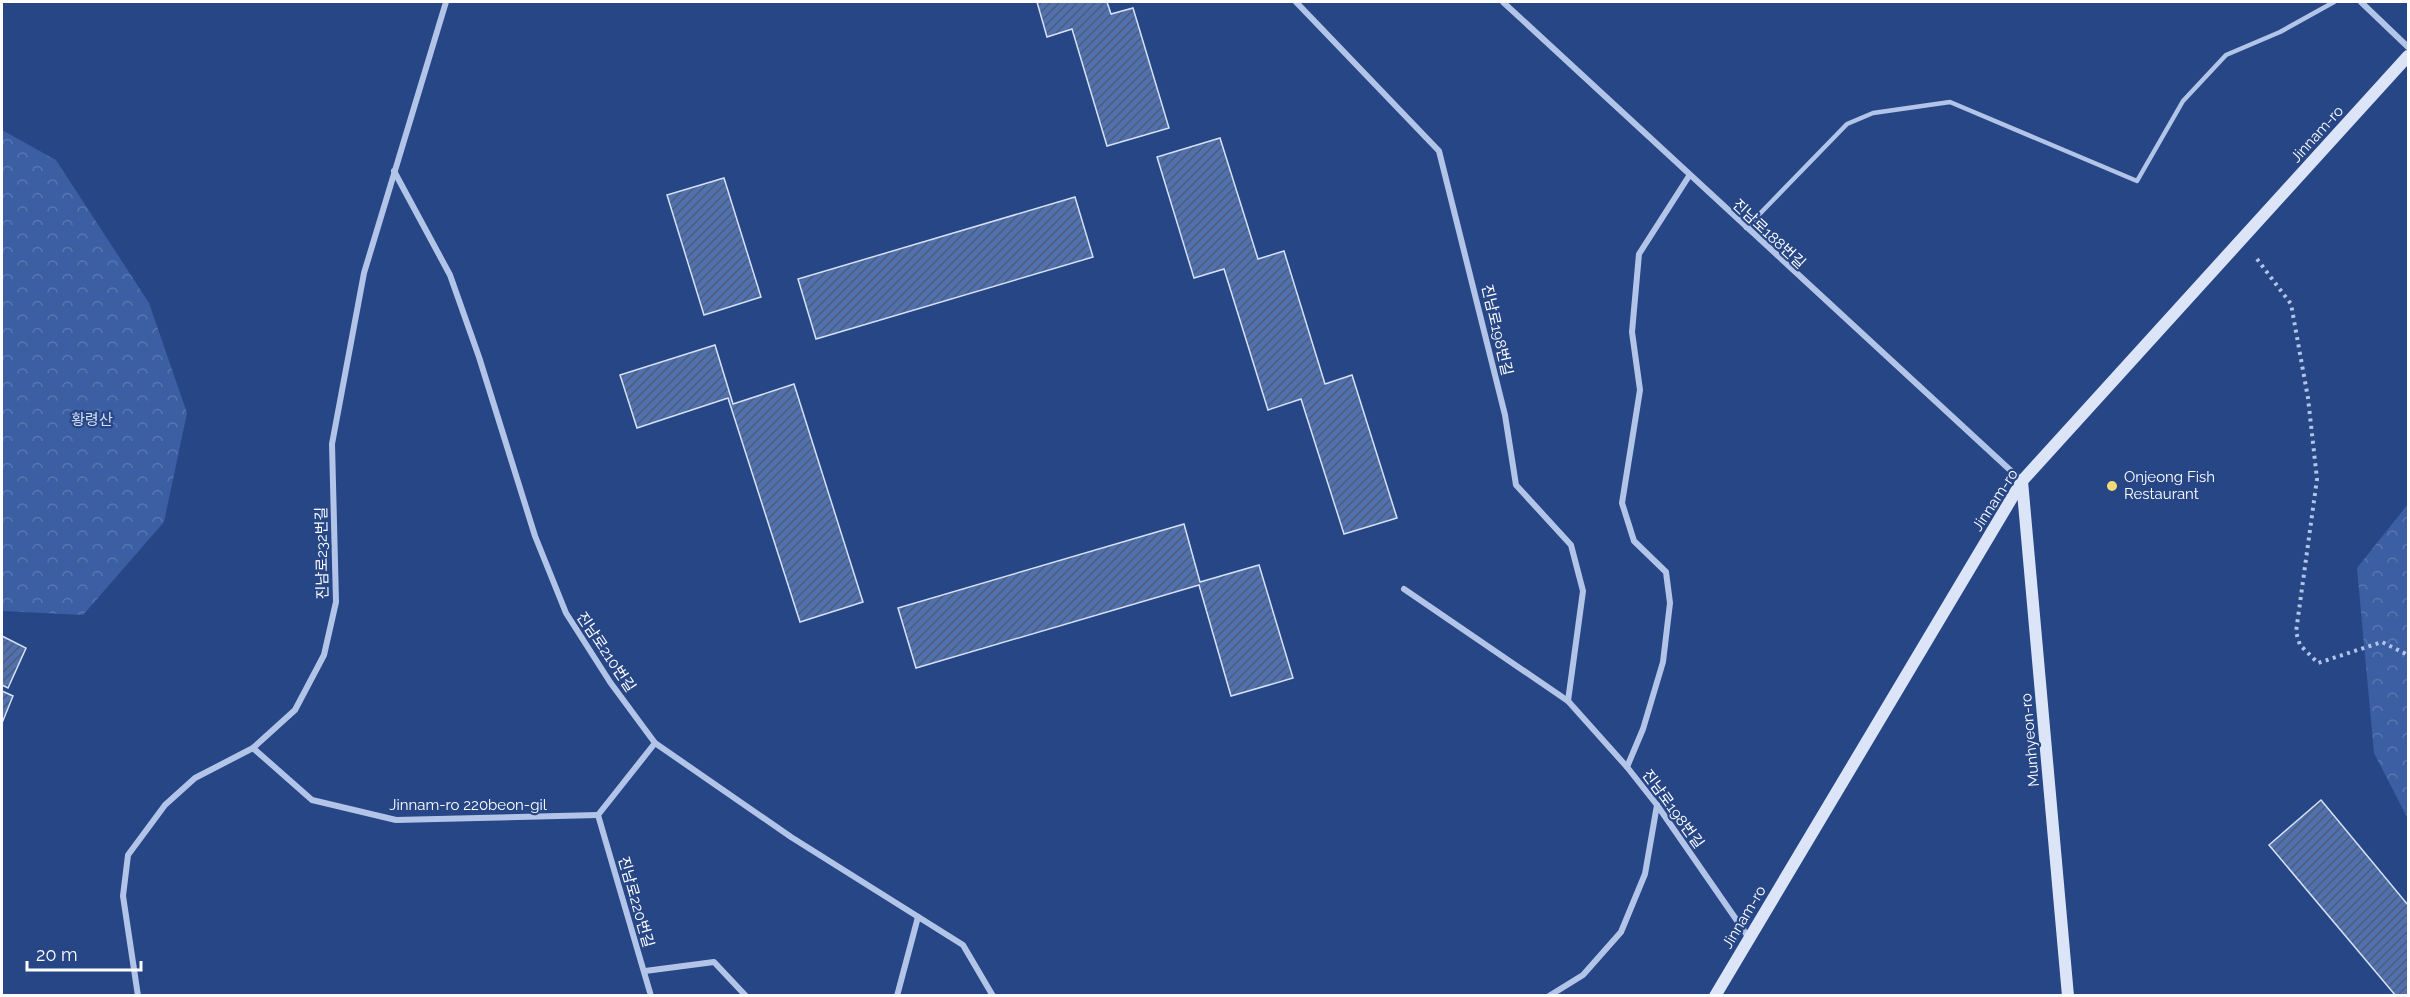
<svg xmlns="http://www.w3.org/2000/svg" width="2410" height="997" viewBox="0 0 2410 997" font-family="Raleway,'Noto Sans KR',sans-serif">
<defs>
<pattern id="forest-crowns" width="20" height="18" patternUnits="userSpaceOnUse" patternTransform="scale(1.5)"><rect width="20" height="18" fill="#3c5ea3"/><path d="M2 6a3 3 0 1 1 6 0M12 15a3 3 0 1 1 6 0" fill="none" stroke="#5976b1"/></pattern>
<pattern id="building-hatch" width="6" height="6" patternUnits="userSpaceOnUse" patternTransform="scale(1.5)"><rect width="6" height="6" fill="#5070ae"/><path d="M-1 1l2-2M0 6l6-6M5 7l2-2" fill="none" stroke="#4e5c78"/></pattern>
</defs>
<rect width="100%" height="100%" fill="#274686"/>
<g fill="url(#forest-crowns)">
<path d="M2,130L56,160L149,303L187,413L164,522L83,615L2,611Z"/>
<path d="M2408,504V819L2374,753L2357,568Z"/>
</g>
<g fill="url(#building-hatch)" stroke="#d6e1f6" stroke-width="1.5">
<path d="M1037,2H1107L1111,14L1133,8L1169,128L1107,146L1072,29L1047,37Z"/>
<path d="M1220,138L1258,259L1284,251L1325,384L1352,375L1397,518L1344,534L1301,399L1268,410L1224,269L1194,278L1157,157Z"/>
<path d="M724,178L761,297L704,315L667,195Z"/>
<path d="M1075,197L1093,257L816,339L798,279Z"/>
<path d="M715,345L733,404L794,384L863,602L800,622L728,398L637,428L620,375Z"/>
<path d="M1184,524L1200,582L1259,565L1293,678L1231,696L1199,585L916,668L898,608Z"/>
<path d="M2,636L26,648L8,688L2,685Z"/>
<path d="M2,691L13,696L2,723Z"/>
<path d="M2321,800L2408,905V996H2396L2269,845Z"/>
</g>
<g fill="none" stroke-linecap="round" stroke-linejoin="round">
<path stroke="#b2c5e8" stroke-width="4" stroke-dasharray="3 4.5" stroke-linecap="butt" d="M2257,259L2291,304L2308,398L2317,479L2296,632L2300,645L2318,663L2382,642L2408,655"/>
<path stroke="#b2c5e8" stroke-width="4.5" d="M1746,228L1847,124L1873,113L1950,102L2137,181L2183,101L2226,55L2280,32L2334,2"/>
<g stroke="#b2c5e8" stroke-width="6">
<path d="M1296,2L1439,151L1505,415L1516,485L1571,545L1583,591L1568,701"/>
<path d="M1503,2L2022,481"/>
<path d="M2361,2L2408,47"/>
<path d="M394,171L450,275L479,357L535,536L566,613L610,682L655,743L791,837L963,945L993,996"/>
<path d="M1404,589L1568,701L1627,767L1657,805L1749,938"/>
<path d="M253,748L312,800L396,820L598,815"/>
<path d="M1627,767L1643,729L1663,662L1670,603L1666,572L1634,541L1622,503L1640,390L1632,332L1639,254L1689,176"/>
<path d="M598,815L651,996"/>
<path d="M598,815L655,743"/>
<path d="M645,971L714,962L746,996"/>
<path d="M138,996L123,896L128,855L165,805L195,778L253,748L295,710L324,655L336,602L332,444L364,273L446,2"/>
<path d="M897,996L918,917"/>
<path d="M1549,996L1583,975L1621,932L1645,874L1657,805"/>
</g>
<g stroke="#dce5f7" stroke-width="12">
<path d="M2022,481L2068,996"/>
<path d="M1715,996L2022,481L2408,56"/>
</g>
</g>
<circle fill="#f0db78" stroke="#274686" stroke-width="2" cx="2112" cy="486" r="6"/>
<g text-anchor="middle" stroke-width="4.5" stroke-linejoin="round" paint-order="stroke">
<g font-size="15" fill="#fff" stroke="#274686">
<text transform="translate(2317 134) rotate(-48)" y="5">Jinnam-ro</text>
<text transform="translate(1769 234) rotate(43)" y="5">진남로188번길</text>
<text transform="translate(1497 330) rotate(77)" y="5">진남로198번길</text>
<text transform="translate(1995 500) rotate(-57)" y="5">Jinnam-ro</text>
<text transform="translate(322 553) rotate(-91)" y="5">진남로232번길</text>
<text transform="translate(606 652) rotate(56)" y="5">진남로210번길</text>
<text transform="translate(2030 740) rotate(-95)" y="5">Munhyeon-ro</text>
<text x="468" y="810">Jinnam-ro 220beon-gil</text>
<text transform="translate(1673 809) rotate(54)" y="5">진남로198번길</text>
<text transform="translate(636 902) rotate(74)" y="5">진남로220번길</text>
<text transform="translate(1744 917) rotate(-59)" y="5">Jinnam-ro</text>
</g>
<g font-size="15" fill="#d6e1f6" stroke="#274686">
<text x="92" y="425">황령산</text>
</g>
<g font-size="15" fill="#fff" stroke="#274686" text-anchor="start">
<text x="2124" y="482">Onjeong Fish<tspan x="2124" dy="17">Restaurant</tspan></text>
</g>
</g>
<rect width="2410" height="997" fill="none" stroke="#ffffff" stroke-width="6"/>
<path d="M27 961v9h114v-9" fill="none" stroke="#ffffff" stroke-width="3"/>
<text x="36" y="961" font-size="18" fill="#ffffff" stroke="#274686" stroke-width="4.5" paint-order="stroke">20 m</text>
</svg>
